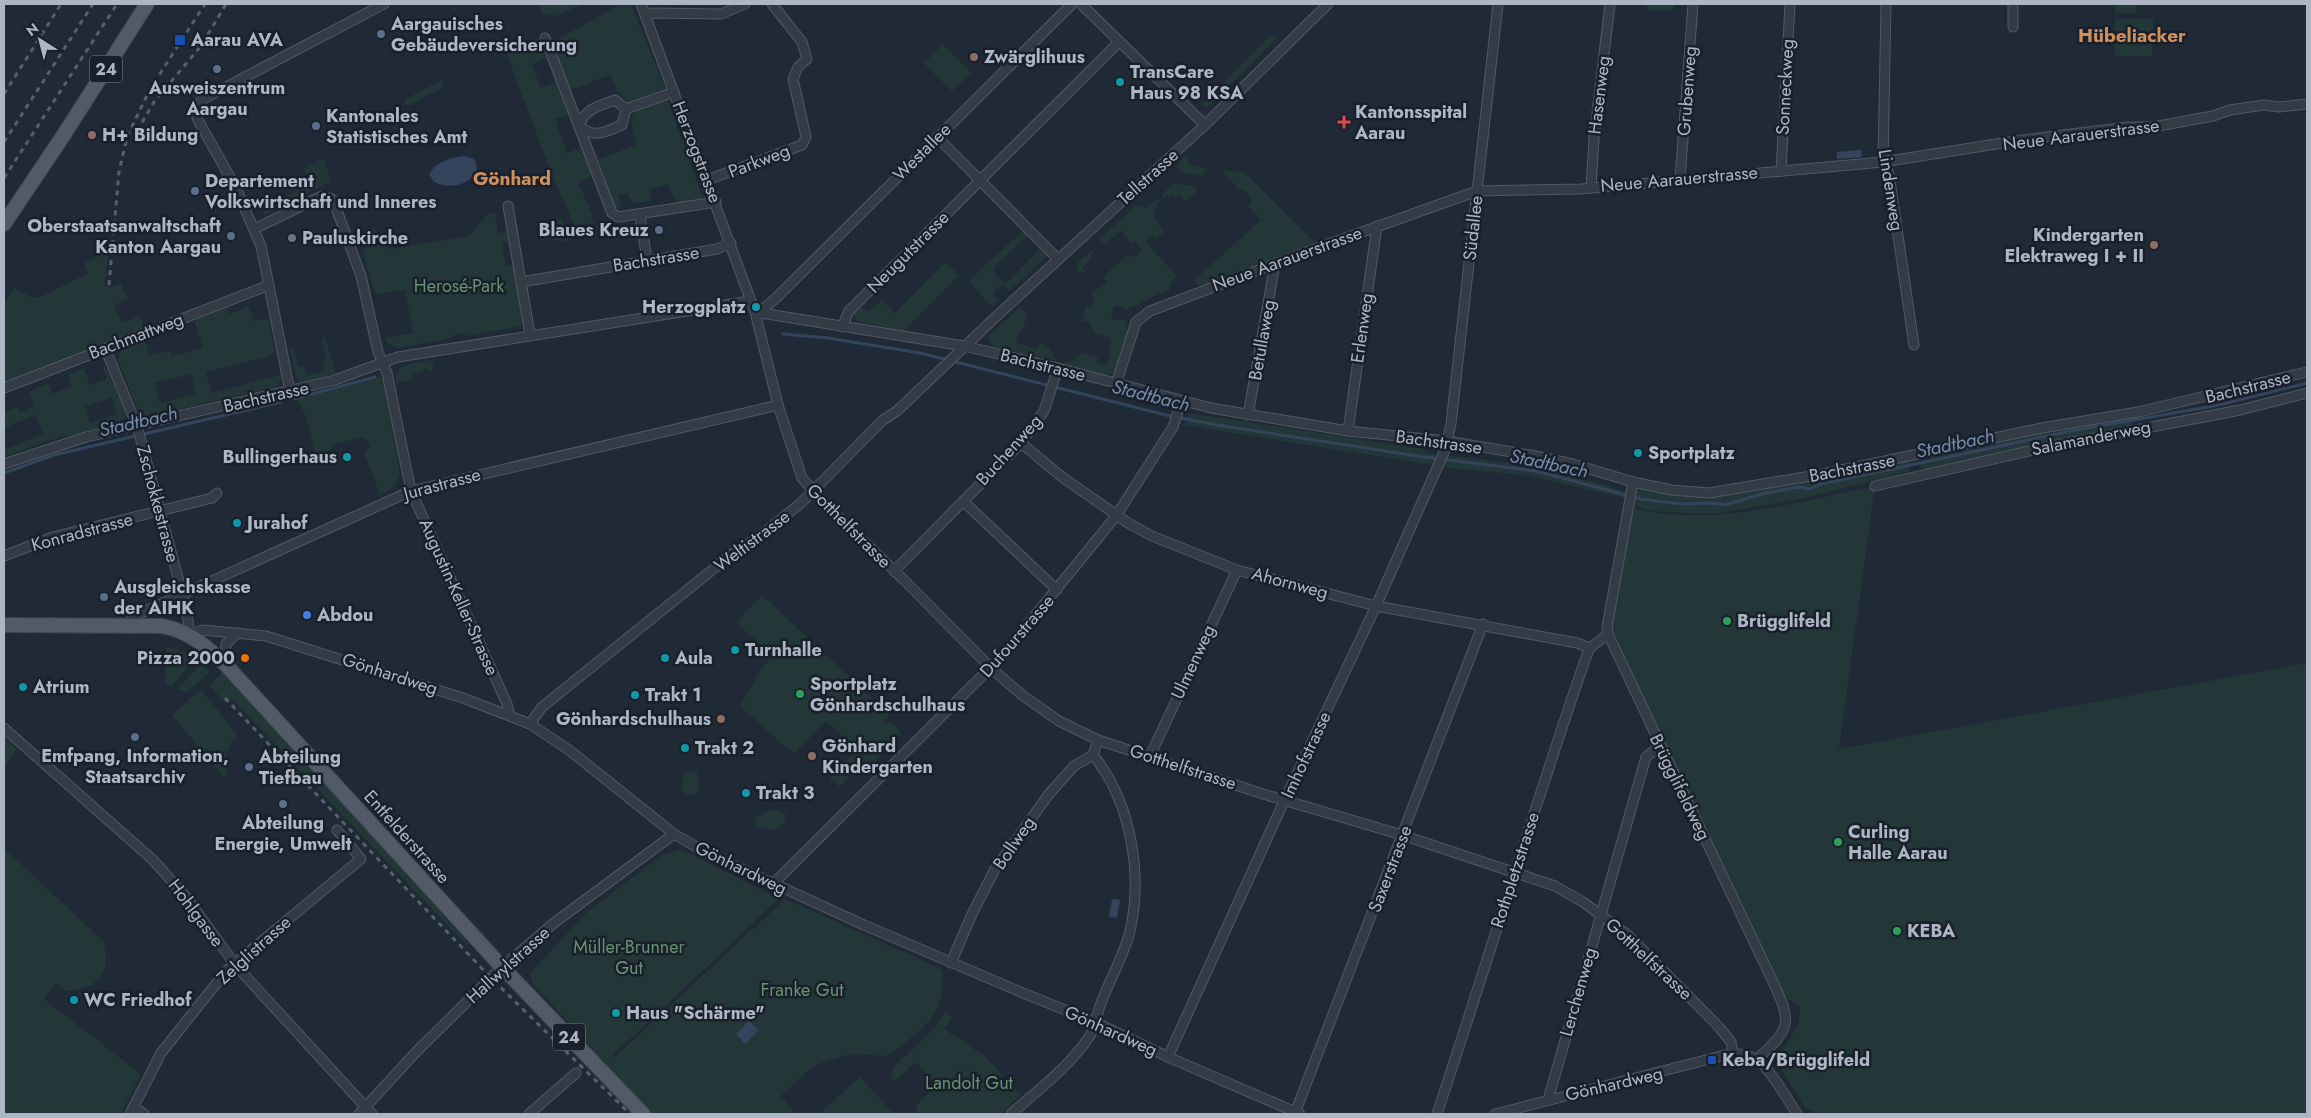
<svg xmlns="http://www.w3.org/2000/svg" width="2311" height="1118" viewBox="0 0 2311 1118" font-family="Jost,sans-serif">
<rect width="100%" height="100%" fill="#202936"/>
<g fill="#233638" fill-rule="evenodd">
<path d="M538,4H584L556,16L542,13Z"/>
<path d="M621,4H631L665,88L629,103L617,91L611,75L570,90L551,43Z"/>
<path d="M1646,4H1674V10H1647Z"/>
<path d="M2115,4H2136L2137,13H2115Z"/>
<path d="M2115,19H2153L2152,56H2115Z"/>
<path d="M1272,34L1278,37L1210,105L1207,107L1201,105Z"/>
<path d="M538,38L546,58L532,64L541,88L555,82L569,114L555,119L567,153L581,148L592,176L578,182L592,214L593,223L575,227L556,185L507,55Z"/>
<path d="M943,44L971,73L952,91L924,63Z"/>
<path d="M441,80L444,87L407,106L404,100Z"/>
<path d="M668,100L703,199L677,204L668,184L649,190L652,201L632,203L628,193L618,196L621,207L615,208L598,159L637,145L632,128L633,113Z"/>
<path d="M1190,152L1187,159L1190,165L1209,169L1200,176L1184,173L1177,167L1179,161Z"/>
<path d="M323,158L331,180L329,182L265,215L262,207L311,184L304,169Z"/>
<path d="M1221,170L1244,172L1316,243L1205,285L1200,286L1193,281L1261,220L1248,206L1252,200L1244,190H1239Z"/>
<path d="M1174,184L1194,185L1197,191L1185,201L1179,194L1176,197L1173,194L1169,197L1167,195L1164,198L1161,195Z"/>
<path d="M1158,198L1161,201L1154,209L1157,213L1153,216L1164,232L1156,239L1153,236L1146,242L1178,277L1173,280L1169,289L1142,302L1139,305L1131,306L1126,311L1122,307L1114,306L1111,318L1122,321L1121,319L1123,318L1127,321L1125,327L1129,330L1117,369L1112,374L1104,375L1062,363L1071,361L1082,353L1098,357L1097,363L1108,365L1111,338L1093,333L1094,330L1088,321L1082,322L1086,306L1092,307L1094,298L1091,295L1095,289L1100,288L1107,282L1103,277L1114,267H1117L1118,264L1129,254L1133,258L1142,250L1135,241L1132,244L1121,231L1105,244L1098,240L1136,205L1146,208Z"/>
<path d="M495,213L498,233L508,232L510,241L502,243L506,266H514L523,326L467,336L464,333L454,335L452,338L398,348L388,344L384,338L413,333L405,290L376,294L363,255L373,227L391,249L469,236L488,214Z"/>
<path d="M561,218L571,240L560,242L559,240H554L551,221Z"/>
<path d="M1024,230L1028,234L1026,237L992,269L1005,284L1040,249L1045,253L1046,257L1009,291L1002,284L992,293L999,301L992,307L968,281Z"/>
<path d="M1095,250L1091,256L1092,258L1082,267L1087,273L1077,272L1078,262L1090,252Z"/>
<path d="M109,252L104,285L114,286L121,283L127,299L114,305L122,323L139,316L142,320L143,330L4,384V303L14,288L33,298L40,297L88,273L84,262Z"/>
<path d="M945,262L959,275L904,331L856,321L854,313L858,308L862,307L869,312L882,299L895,313Z"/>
<path d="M228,305L229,314L249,306L253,321L261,319L269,320L275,352L266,357L206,372L211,393L281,375L282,379L276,387L141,418L118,360L121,347L144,338L150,355L170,351L172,356L203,348L194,320ZM191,374L196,394L160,403L155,383Z"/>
<path d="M1020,307L1027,316L1022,332L1019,331L1016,343L1037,349L1039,343L1048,346L1057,361L994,347L988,339L990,334Z"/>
<path d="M325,337L336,373L306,382L299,381L296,378L290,349L294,347L298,367L304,366L306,376L325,371L323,361L327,359L322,338Z"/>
<path d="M432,360L434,370L429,371L425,368L422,373L412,374L413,379L396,383C394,362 416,363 432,360Z"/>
<path d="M105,366L127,415L122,423L54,439L4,457V450L43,434L36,415L4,428V413L17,407L19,412L34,406L29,392L48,383L52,394L71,386L67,375L84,369L90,385L107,379L103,367ZM112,398L117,414L90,423L85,406Z"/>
<path d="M380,377L384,382L400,474L394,487L380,495L364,453L370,447L367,439L361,437L333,445L328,453L332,461L319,464L305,414L297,400Z"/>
<path d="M1195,414L1424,449L1428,453L1532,466L1602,484L1626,492L1624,498L1530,476L1450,468L1184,425L1189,415Z"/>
<path d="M2130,416L2133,425L1924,470L1920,467L1922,457Z"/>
<path d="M1908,460L1911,463L1908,472L1804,498L1714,514L1651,511L1634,506L1638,491L1642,489L1674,495L1711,497L1744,493Z"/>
<path d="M1875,486L1839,749L2307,663V1114H1821L1805,1108L1781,1069V1052L1798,1026L1800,1007L1778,993L1608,634L1629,507C1711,529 1795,502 1875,486Z"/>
<path d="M762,595L890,715L883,723L888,722L896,726L901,734L867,770L858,766L840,787L829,779L856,749L826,721L795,753L782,744L740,706L758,674L770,658V654L736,622Z"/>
<path d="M166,646L189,654L194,661L171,687L165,683Z"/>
<path d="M202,663L210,672L186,693L177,689Z"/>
<path d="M222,673L318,776L469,944L467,946L231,698L225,703L209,685Z"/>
<path d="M201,689L238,736L230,744L232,747L225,753L228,757L227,774L224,778L172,715Z"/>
<path d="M4,735L17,749L4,768Z"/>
<path d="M697,772L700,791L691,796L681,791L684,773Z"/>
<path d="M776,810L786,814L785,823L773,830L758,828L755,825L757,817L768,811Z"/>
<path d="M4,848L104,942C112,974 97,990 65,991L56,983L44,999L141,1074L121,1114H4Z"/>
<path d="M681,849L779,899L613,1055L615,1057L785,899L937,967L943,972C942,981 942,991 940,1000C935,1025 906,1041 888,1056L851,1054L815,1065L781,1096L796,1114H652L533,984L530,973L587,912L662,855Z"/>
<path d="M946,1012L952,1018L944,1029L986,1057L1021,1095L1001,1114H919L916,1111L917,1104L937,1085L916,1062L895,1081L891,1078L894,1066L934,1029Z"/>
<path d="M860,1077L894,1114H819Z"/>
</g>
<g fill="#34445d">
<path d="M1861,150L1862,157L1837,159V152Z"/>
<path d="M464,156L474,159C487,178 452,194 433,181L429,174C437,161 450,158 464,156Z"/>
<path d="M1112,899L1120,900L1117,918L1109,917Z"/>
<path d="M749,1021L759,1030L745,1044L736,1034Z"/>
</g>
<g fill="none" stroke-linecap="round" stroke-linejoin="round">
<g stroke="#34445d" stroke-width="3">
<path d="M783,334L828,338L920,353L1166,415L1217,425L1424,457L1536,471L1641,499L1680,504L1712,503L1725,505L1762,494L1798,487L1810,489L1821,484L2071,431L2219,405L2307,383"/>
<path d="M294,399L375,377"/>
<path d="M4,473L54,455L281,402"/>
</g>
<g stroke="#515964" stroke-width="11">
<g id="minor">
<path d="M641,4L755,312L778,405L802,478L826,505L905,581L991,668L1022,695L1059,721L1098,740L1263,794L1402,835L1555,886L1583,902L1629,936L1719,1027L1731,1042L1733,1053"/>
<path d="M1081,4L1205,125"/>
<path d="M1886,4L1883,162L1889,174L1914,345"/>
<path d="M645,15L651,13L721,14L745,4"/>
<path d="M2013,27V4"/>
<path d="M545,38L612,213L618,217L716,202"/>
<path d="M626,109L622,125C604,132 596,139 579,126C584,109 599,106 615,100L626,109L674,92"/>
<path d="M937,137L1058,259"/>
<path d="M1781,171L1790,4"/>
<path d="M1680,179L1693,4"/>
<path d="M707,180L802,145L806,137L793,79L798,67L807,59L802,42L772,4"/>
<path d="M1591,187L1594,138L1610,4"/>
<path d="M508,206L521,282"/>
<path d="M640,215L647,260"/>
<path d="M254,229L322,196L332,199L335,205L361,276L378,352L387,373L411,491L507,704L510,716"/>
<path d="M755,311L764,308L774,300L1072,4"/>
<path d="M755,312L964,346L1058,368L1211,408L1348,431L1447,441L1536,456L1573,464L1633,482L1671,490L1709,493L1823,474L2042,428L2138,412L2307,372"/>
<path d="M842,327L849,311L1119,42"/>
<path d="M530,334L521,282L717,249L731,243"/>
<path d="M105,348L137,426L186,607L190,635L202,630L266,636L463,698L530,724L569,750L674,834L709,854L864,925L1023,993L1095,1022L1168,1057L1300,1114"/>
<path d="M1116,384L1136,322L1150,311L1323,246L1477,191L1581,189L1883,162L2015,141L2128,127H2153L2213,116L2230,110L2264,105L2279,107L2307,104"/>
<path d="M4,388L269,285"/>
<path d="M290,391L261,246L235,186L199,122C194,112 195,104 205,98L384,4"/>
<path d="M1248,415L1275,264"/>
<path d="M1348,431L1377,226"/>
<path d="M1021,443L1062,477L1128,523L1152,536L1237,570L1376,606L1577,643L1590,648"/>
<path d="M4,464L86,437L335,380L398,357L750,301"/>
<path d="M1633,482L1607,627L1608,634L1772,980C1792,1022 1792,1028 1757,1059"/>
<path d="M1875,486L2042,448L2240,410L2307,393"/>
<path d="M963,501L1057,590"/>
<path d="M4,556L53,537L212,498L217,493"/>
<path d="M894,571L1021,443L1044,411L1058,368"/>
<path d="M131,624L132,617L411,491L778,405"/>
<path d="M229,664L225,659L226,644L237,633"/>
<path d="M530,724L542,707L732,554L760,536L801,503L883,420L897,411L1002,311L1205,125L1328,4"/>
<path d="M4,728L153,860L186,897L237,967L372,1114"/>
<path d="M1150,756L1237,570"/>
<path d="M773,884L1002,656L1116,516L1173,427L1181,402"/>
<path d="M951,963L972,914L995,869L1049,794L1074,766L1093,755L1098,740"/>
<path d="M1168,1057L1285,799L1376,606L1445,450L1451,424L1498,4"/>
<path d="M1548,1100L1646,757L1660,746"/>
<path d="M133,1107L144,1114"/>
<path d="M1295,1113L1483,624"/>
<path d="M130,1114L161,1053L227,970L361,859L337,830"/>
<path d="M359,1114L417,1051L502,967L554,923L674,834"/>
<path d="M529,1114L576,1073"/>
<path d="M1011,1114C1038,1090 1069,1067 1089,1037C1097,1026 1097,1010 1103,998C1111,978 1123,956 1129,935C1144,877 1131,801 1093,755"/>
<path d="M1437,1114C1487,963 1533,811 1585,660L1590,648L1608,634"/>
<path d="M1495,1114L1733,1053C1741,1054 1750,1055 1756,1059C1770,1068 1788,1100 1797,1114"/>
</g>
</g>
<g stroke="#3d4450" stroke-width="16">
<g id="primary">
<path d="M4,224L65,133L147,4"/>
<path d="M4,625L162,626C189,631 206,646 225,664L502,967L643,1114"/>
</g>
</g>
<use href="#minor" stroke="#333b46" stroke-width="9"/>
<use href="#primary" stroke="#515a66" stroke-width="14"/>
<g stroke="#555f6d" stroke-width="3" stroke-dasharray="5 5" stroke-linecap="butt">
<path d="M4,94L61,4"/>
<path d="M137,131L154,102L201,46L226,4"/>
<path d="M4,142L93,4"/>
<path d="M4,178L117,4"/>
<path d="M109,285L119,172L127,137L150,89L205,4"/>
<path d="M225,698L491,978L630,1114"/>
</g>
</g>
<g fill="#5c6f8a" stroke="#19202b" stroke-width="2">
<circle cx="381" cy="34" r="5"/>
<circle cx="217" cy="69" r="5"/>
<circle cx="316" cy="126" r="5"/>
<circle cx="195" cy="191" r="5"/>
<circle cx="659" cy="230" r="5"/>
<circle cx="231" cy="236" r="5"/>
<circle cx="104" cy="597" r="5"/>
<circle cx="135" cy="737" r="5"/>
<circle cx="249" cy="767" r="5"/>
<circle cx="283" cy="804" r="5"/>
</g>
<g fill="#1a4fb4" stroke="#19202b" stroke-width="2">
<rect x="174" y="34" width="12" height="12" rx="2.5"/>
<rect x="1707" y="1055" width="10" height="10" rx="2.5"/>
</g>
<g fill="#8d6e63" stroke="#19202b" stroke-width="2">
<circle cx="974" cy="57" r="5"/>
<circle cx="92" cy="135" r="5"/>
<circle cx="2154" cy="245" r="5"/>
<circle cx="721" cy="719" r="5"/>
<circle cx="812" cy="756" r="5"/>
</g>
<g fill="#0f9aa8" stroke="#19202b" stroke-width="2">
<circle cx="1120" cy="82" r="5"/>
<circle cx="756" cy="307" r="5"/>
<circle cx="1638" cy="453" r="5"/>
<circle cx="347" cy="457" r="5"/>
<circle cx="237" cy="523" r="5"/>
<circle cx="735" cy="650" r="5"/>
<circle cx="665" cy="658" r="5"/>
<circle cx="23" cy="687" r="5"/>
<circle cx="635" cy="695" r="5"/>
<circle cx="685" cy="748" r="5"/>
<circle cx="746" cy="793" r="5"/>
<circle cx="74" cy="1000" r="5"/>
<circle cx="616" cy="1013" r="5"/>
</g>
<path fill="#e0444e" stroke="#19202b" stroke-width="2" d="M1341.5 114.5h5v5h5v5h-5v5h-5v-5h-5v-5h5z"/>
<circle fill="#6b7280" stroke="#19202b" stroke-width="2" cx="292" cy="238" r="5"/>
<circle fill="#3f7fe0" stroke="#19202b" stroke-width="2" cx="307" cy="615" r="5"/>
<g fill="#2e9e5b" stroke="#19202b" stroke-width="2">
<circle cx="1727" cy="621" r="5"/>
<circle cx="800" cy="694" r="5"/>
<circle cx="1838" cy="842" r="5"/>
<circle cx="1897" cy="931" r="5"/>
</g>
<circle fill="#e8710a" stroke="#19202b" stroke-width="2" cx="245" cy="658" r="5"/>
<g text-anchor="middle" stroke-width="5" stroke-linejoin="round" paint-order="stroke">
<g fill="#19202b" stroke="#818995" stroke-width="1">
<rect x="90" y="55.5" width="32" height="27" rx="4"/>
<rect x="553" y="1023.5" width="32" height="27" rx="4"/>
</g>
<g font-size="16" font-weight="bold" fill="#adb6c3">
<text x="106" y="75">24</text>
<text x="569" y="1043">24</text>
</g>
<g font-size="18" font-weight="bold" fill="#adb6c3" stroke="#19202b" text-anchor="start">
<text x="391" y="30">Aargauisches<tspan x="391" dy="21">Gebäudeversicherung</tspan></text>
<text x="191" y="46">Aarau AVA</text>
<text x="984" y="63">Zwärglihuus</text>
<text x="1130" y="78">TransCare<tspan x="1130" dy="21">Haus 98 KSA</tspan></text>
<text x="217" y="94" text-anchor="middle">Ausweiszentrum<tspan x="217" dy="21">Aargau</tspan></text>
<text x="1355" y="118">Kantonsspital<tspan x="1355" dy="21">Aarau</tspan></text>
<text x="326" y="122">Kantonales<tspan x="326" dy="21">Statistisches Amt</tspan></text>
<text x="102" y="141">H+ Bildung</text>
<text x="205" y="187">Departement<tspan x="205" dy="21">Volkswirtschaft und Inneres</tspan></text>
<text x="221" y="232" text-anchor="end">Oberstaatsanwaltschaft<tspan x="221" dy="21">Kanton Aargau</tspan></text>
<text x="649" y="236" text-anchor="end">Blaues Kreuz</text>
<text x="2144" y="241" text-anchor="end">Kindergarten<tspan x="2144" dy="21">Elektraweg I + II</tspan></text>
<text x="302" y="244">Pauluskirche</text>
<text x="746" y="313" text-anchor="end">Herzogplatz</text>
<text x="1648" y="459">Sportplatz</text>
<text x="337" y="463" text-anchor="end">Bullingerhaus</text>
<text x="247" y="529">Jurahof</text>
<text x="114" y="593">Ausgleichskasse<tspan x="114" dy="21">der AIHK</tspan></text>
<text x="317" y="621">Abdou</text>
<text x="1737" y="627">Brügglifeld</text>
<text x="745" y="656">Turnhalle</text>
<text x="235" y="664" text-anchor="end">Pizza 2000</text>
<text x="675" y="664">Aula</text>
<text x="810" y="690">Sportplatz<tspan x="810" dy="21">Gönhardschulhaus</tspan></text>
<text x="33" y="693">Atrium</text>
<text x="645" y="701">Trakt 1</text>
<text x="711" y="725" text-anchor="end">Gönhardschulhaus</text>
<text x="822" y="752">Gönhard<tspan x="822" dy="21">Kindergarten</tspan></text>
<text x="695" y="754">Trakt 2</text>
<text x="135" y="762" text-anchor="middle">Emfpang, Information,<tspan x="135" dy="21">Staatsarchiv</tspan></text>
<text x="259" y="763">Abteilung<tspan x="259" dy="21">Tiefbau</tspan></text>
<text x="756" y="799">Trakt 3</text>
<text x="283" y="829" text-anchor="middle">Abteilung<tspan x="283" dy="21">Energie, Umwelt</tspan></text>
<text x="1848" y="838">Curling<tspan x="1848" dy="21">Halle Aarau</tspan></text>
<text x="1907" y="937">KEBA</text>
<text x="84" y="1006">WC Friedhof</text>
<text x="626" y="1019">Haus "Schärme"</text>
<text x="1722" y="1066">Keba/Brügglifeld</text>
</g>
<g font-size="18" fill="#adb6c3" stroke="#19202b">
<text transform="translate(1785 87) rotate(-87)" y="6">Sonneckweg</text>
<text transform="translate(1687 91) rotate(-86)" y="6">Grubenweg</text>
<text transform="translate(1599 95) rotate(-83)" y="6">Hasenweg</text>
<text transform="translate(2081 135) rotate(-7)" y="6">Neue Aarauerstrasse</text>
<text transform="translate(697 152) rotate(69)" y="6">Herzogstrasse</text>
<text transform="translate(922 152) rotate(-45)" y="6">Westallee</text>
<text transform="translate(759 161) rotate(-21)" y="6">Parkweg</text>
<text transform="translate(1148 177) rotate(-42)" y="6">Tellstrasse</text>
<text transform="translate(1679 179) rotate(-5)" y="6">Neue Aarauerstrasse</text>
<text transform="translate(1891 190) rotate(81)" y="6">Lindenweg</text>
<text transform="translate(1473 228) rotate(-84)" y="6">Südallee</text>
<text transform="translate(908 252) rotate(-45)" y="6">Neugutstrasse</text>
<text transform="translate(656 259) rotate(-9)" y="6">Bachstrasse</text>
<text transform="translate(1287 259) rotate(-20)" y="6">Neue Aarauerstrasse</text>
<text transform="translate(1362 328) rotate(-82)" y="6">Erlenweg</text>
<text transform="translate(136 336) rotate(-21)" y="6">Bachmattweg</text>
<text transform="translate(1262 340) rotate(-80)" y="6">Betullaweg</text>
<text transform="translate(1043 365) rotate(14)" y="6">Bachstrasse</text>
<text transform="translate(2248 387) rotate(-14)" y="6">Bachstrasse</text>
<text transform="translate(266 397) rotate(-13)" y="6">Bachstrasse</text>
<text transform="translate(2091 438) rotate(-11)" y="6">Salamanderweg</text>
<text transform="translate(1439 442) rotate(8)" y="6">Bachstrasse</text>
<text transform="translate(1009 450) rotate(-48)" y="6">Buchenweg</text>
<text transform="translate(1852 468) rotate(-11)" y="6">Bachstrasse</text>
<text transform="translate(442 484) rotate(-15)" y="6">Jurastrasse</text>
<text transform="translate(158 504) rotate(75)" y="6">Zschokkestrasse</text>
<text transform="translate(849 526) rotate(45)" y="6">Gotthelfstrasse</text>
<text transform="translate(82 532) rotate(-15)" y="6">Konradstrasse</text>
<text transform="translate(752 541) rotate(-37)" y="6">Weltistrasse</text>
<text transform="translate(1290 583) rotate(15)" y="6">Ahornweg</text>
<text transform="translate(459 597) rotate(66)" y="6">Augustin-Keller-Strasse</text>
<text transform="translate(1017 636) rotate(-49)" y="6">Dufourstrasse</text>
<text transform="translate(1193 662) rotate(-65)" y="6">Ulmenweg</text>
<text transform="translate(390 674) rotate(18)" y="6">Gönhardweg</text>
<text transform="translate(1306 755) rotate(-65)" y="6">Imhofstrasse</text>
<text transform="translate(1183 767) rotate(18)" y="6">Gotthelfstrasse</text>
<text transform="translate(1680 787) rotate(64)" y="6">Brügglifeldweg</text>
<text transform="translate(407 837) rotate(48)" y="6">Entfelderstrasse</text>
<text transform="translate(1014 843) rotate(-56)" y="6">Bollweg</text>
<text transform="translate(741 868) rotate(26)" y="6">Gönhardweg</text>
<text transform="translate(1390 869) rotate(-69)" y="6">Saxerstrasse</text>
<text transform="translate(1515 870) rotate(-72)" y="6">Rothpletzstrasse</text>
<text transform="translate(196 913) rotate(53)" y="6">Hohlgasse</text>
<text transform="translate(254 950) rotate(-42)" y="6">Zelglistrasse</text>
<text transform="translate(1649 959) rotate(43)" y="6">Gotthelfstrasse</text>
<text transform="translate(508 965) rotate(-42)" y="6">Hallwylstrasse</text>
<text transform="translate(1578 992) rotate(-74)" y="6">Lerchenweg</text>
<text transform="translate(1111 1031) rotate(24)" y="6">Gönhardweg</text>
<text transform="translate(1614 1084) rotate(-13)" y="6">Gönhardweg</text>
</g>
<g font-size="18" fill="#669371" stroke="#19202b">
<text x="459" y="292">Herosé-Park</text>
<text x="629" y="953">Müller-Brunner<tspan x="629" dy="21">Gut</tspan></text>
<text x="802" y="996">Franke Gut</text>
<text x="969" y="1089">Landolt Gut</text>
</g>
<g font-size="19" font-weight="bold" fill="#cf905c" stroke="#19202b">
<text x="2132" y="42">Hübeliacker</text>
<text x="512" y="185">Gönhard</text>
</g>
<g font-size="19" font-style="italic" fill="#768cab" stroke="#19202b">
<text transform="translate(1151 395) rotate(14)" y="7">Stadtbach</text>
<text transform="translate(138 421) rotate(-13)" y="7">Stadtbach</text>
<text transform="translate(1955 443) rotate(-12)" y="7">Stadtbach</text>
<text transform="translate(1549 463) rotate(12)" y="7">Stadtbach</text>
</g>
</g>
<rect width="2311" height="1118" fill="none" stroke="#adb6c3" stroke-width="10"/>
<g transform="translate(40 40) rotate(324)" stroke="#19202b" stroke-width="4" paint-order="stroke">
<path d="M0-4L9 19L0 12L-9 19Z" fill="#adb6c3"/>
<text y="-8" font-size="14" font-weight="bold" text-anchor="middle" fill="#adb6c3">N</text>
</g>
</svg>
